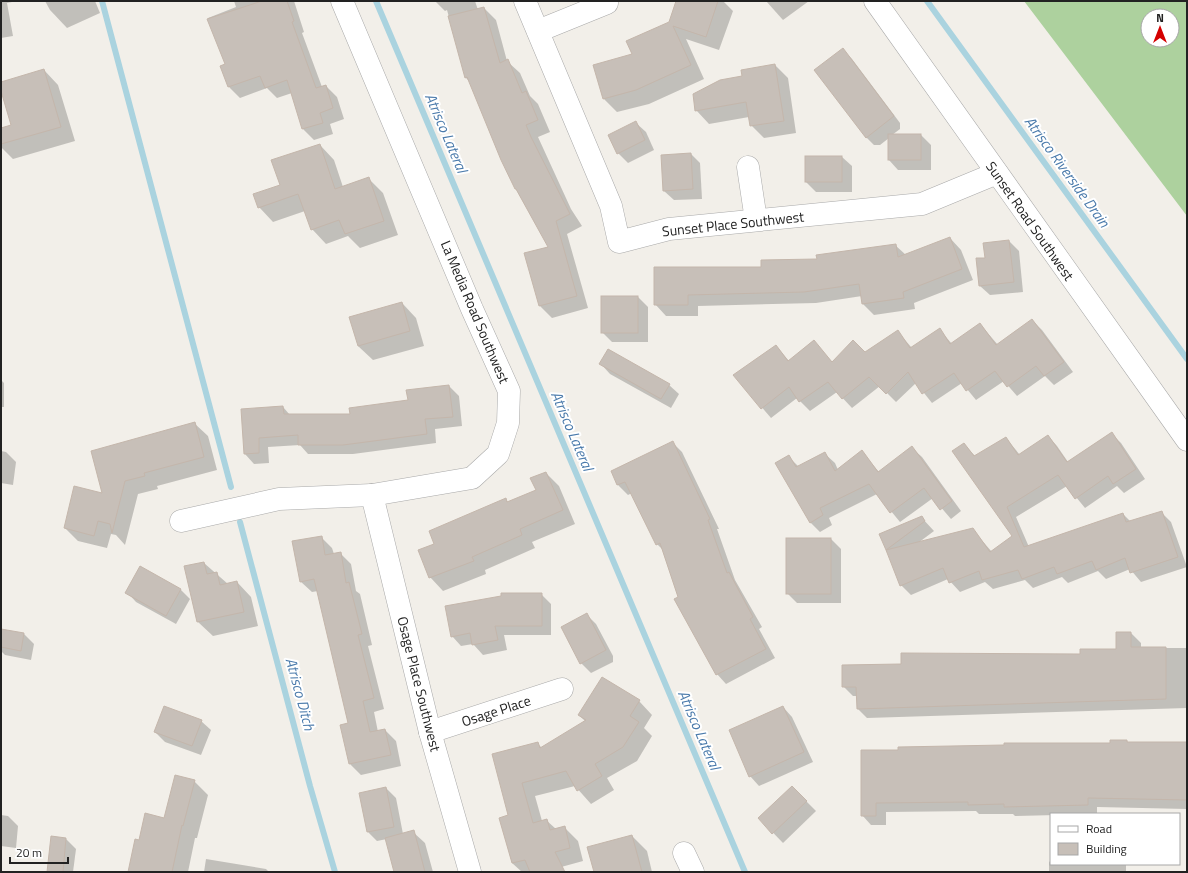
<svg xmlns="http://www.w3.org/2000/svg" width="1188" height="873" viewBox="0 0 1188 873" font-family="'Titillium Web',sans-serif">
<rect width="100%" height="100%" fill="#f2efe9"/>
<path fill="#add19e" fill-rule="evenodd" d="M1024,1H1187V216ZM1148,16H1172V40H1148Z"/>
<g fill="#0003">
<path d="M1,1H17L7,3L13,36L1,38Z"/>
<path d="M45,1H95L100,13L67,28L50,10Z"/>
<path d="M234,1H294L304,32L302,33L322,87L326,86L337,97L344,119L330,124L333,134L314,140L303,129L292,93L277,98L267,88L240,98L229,87L222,67L226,65L208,18L236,7Z"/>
<path d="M435,1H475L478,10L484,8L496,20L507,61L520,73L530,96L538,104L550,132L538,137L571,209L582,226L567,234L588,308L552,318L540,306L525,254L549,247L516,189L470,82L466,78L447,10L445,11Z"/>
<path d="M677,1H723L733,11L719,50L686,39L704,79L649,104L617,112L604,99L633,55L670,22Z"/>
<path d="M766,1H809L783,20Z"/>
<path d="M842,50L852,59L900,123V129L892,135H921L931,145V170H898L889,160V138L880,145H874L864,135Z"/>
<path d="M775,65L788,78L796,133L764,138L751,125L749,117L709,124L696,110L743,77Z"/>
<path d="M44,70L58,85L75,141L13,159L1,147V129L12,126L1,83Z"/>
<path d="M636,123L646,132L654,150L628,163L618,153Z"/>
<path d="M320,145L334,160L343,187L368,178L383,193L398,235L360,248L348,236L326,244L312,229L305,211L273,222L259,207Z"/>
<path d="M691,154L700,163L702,199L674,200L664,191Z"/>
<path d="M806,157H842L852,166V192H816L806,182Z"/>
<path d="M950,238L961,250L973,280L914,303L915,309L874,315L863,304L862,296L816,303L698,306V316H666L655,304L762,268L818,260L895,245L906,255Z"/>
<path d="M1009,241L1019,251L1023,292L990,295L980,286Z"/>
<path d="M638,297L648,307V342H612L602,332Z"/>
<path d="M402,303L416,318L424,346L373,360L358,346Z"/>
<path d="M1032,320L1042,330L1073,372L1054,385L1045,376L1017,396L1004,381L976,400L962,383L932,403L916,383L896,402L880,386L852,408L837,392L810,411L797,398L771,418L734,375L776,346L789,361L813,341L833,363L865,353L898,332L912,348L940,330L952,344L980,324L998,345Z"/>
<path d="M601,364L669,385L679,394L671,408L610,374Z"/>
<path d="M1,380L4,383V407H1Z"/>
<path d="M449,386L459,396L462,426L435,429L436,443L353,454H308L300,445L268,447L269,463L254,464L245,454L283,407L290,415H351L409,401Z"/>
<path d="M194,423L208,436L217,470L157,486L158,489L138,494L125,545L116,535L111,534L107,548L78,541L65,528L103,495Z"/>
<path d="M1111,433L1121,443L1145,479L1124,493L1117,486L1085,508L1067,486L1016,517L1029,547L1123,514L1131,522L1161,512L1171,522L1187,567L1141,582L1130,569L1106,579L1098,571L1068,583L1062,577L1033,588L1025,580L993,589L985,582L960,592L948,579L911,595L901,585L881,534L922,518L934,531L918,543L972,529L992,552L1013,536L964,444L975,456L1006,438L1020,455L1048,436L1057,446L1068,462Z"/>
<path d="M673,443L682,452L719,529H717L735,580L762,627L759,629L775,658L726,684L717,674L679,598L663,550L657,544L632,493L628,495L618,485L612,471Z"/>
<path d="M912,448L922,457L961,511L951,519L933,498L900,522L877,494L829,518L832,525L820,532L810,522L789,457L799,467L825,454L835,463L838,470L862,452L879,472Z"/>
<path d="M1,451L6,452L16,462L13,485L1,483Z"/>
<path d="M546,473L559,486L575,524L532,542L535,548L485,570L486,574L443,591L430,577L436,545L506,500L509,503L537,491Z"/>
<path d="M321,537L332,548L334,554L340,553L351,564L356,591L360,594L372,645L368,646L384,709L374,712L378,732L385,730L396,741L401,766L361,775L350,764L349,724L318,591L312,592L300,581Z"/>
<path d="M831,539L841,549V603H797L787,593Z"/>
<path d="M204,563L228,584L237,582L251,597L258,626L213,636L198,622L186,567Z"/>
<path d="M180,589L190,599L176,624L136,602L127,592Z"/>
<path d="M541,594L551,604V635H504L507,650L483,655L473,644L461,646L452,636Z"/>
<path d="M586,614L596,624L613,656V662L591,673L581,663L562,628Z"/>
<path d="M1,630L24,634L34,644L31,660L5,655L1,651Z"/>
<path d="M1117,633H1131L1141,643V648H1187V708L867,718L858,709V696H853L843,686L1117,650Z"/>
<path d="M639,701L652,715L644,728L652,736L637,761L607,778L614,790L591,804L575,786L535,796L542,821L546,820L556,829L564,827L578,841L583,861L543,872H522L512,863L500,819L510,816L493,755L538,744L542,748L586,722L579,715Z"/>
<path d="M783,707L792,717L813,762L759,786L750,776Z"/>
<path d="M201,721L211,730L201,755L165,742L155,732Z"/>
<path d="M1186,739L1187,809L1097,807V814L1015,816L1013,814H979L976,811L886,812V825H871L862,815L899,751L1111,744L1127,741L1129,743H1186Z"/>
<path d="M194,781L208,795L197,838H195L188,872H129L140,841L164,820Z"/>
<path d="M792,787L816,811L783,843L759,818Z"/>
<path d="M386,788L396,798L403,834L413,832L425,843L433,872H395L387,839L377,841L368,832Z"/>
<path d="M1,815L8,816L18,826L16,848L1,846Z"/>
<path d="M632,836L647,851L652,872H595Z"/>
<path d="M66,839L76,849L73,872H49Z"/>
<path d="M206,859L266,869L269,872H204Z"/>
<path d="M1049,861L1051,864H1126V872H1049Z"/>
</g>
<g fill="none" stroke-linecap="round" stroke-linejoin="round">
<g stroke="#aad3df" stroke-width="6">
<path d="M102,1L231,487"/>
<path d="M376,1L745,872"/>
<path d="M927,1L1187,359"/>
<path d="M240,522L310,786L335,872"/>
</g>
</g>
<g fill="#c7bfb8" stroke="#c4b6ab">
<path d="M262,1H287L294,21L292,22L316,88L326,85L333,108L320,113L323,123L302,129L287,80L265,88L260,76L228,87L220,66L225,64L207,19Z"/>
<path d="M676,1H718L706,37L673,26L691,65L636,90L603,99L593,65L632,54L626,41L669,22Z"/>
<path d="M484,7L500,63L508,59L522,93L526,91L538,120L526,125L531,137L570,214L556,221L577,296L539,306L524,253L548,247L516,189H515L501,160L467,77L465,78L448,16Z"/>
<path d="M843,48L894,116L866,138L814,70Z"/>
<path d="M775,64L784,121L750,126L746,102L695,111L693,94L720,80L742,76L741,70Z"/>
<path d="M44,69L61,127L1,144V128L11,125L1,91V82Z"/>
<path d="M636,121L645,140L617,154L608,135Z"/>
<rect x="888" y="134" width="33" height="26"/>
<path d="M320,144L335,189L369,177L384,221L345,234L339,220L311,230L298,194L258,208L253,194L280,185L271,160Z"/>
<path d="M691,153L693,189L663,191L661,155Z"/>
<rect x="805" y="156" width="37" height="26"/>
<path d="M950,237L962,269L903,292L904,298L862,304L859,284L804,292L688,295V305H654V267H761V260L817,259L816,255L896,244L898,257Z"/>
<path d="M1009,240L1014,282L979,286L976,258H985L983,243Z"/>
<rect x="601" y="296" width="37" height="37"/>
<path d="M402,302L410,331L358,346L349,317Z"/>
<path d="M1032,319L1064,362L1044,376L1036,366L1007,387L995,371L966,391L954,373L922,394L908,372L886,394L869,377L842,399L828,382L799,402L789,387L761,409L733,375L776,345L788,361L814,340L832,362L853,340L865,352L898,330L910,348L940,328L950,344L980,323L996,345Z"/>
<path d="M608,349L670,384L661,399L599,364Z"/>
<path d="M449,385L453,417L425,419L427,434L343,445H298V435L259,438V453L244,454L241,409L283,406L284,414H350L349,408L408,400L406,390Z"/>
<path d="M195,422L204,457L144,473L145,476L125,481L112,533L110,524L98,521L94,536L64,528L74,486L102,493L91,451Z"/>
<path d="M1112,432L1136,469L1113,484L1108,476L1075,499L1058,475L1007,507L1024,547L1123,513L1126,522L1162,511L1178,557L1130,573L1125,558L1096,570L1092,561L1057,574L1054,567L1022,579L1018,570L982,580L979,571L949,583L943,568L900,586L886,550L973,528L990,552L1012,536L952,451L964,443L974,456L1006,437L1018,455L1048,435L1067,462Z"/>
<path d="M673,441L710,519L708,520L727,573L729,572L753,617L750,619L766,649L716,675L674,599L678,597L660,543L656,545L625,482L617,485L611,471Z"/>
<path d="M912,446L952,501L940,510L924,488L890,513L869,484L820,508L823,515L810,523L775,463L789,455L796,467L825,452L835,471L862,450L878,472Z"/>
<path d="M546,472L563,510L520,529L522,535L472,557L474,561L429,578L418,550L434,544L429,531L506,498L507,502L536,490L530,478Z"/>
<path d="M922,516L925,521L886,550L879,534Z"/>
<path d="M322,536L325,555L341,552L346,583L349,582L362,634L358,635L374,698L363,701L370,732L385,729L391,755L349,764L340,725L348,723L314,579L300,582L292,541Z"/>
<rect x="786" y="538" width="45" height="56"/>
<path d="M204,562L207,574L217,572L220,585L237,581L244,612L197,622L184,566Z"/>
<path d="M140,566L181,589L166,616L125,593Z"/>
<path d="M501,593H542V626H495L498,640L472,645L470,633L451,637L445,606L501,596Z"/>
<path d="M587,613L606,650L580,664L561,627Z"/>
<path d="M1,629L24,633L21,651L1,647Z"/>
<path d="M1116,632H1131V647H1166V699L857,709L856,687H842V665L901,664V653L1080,654V649H1116Z"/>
<path d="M602,677L640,700L630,716L639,722L623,747L595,764L602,776L577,791L566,771L522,783L533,823L547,819L550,830L565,826L570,848L555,852L565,872H530L525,860L512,863L499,818L508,815L492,754L538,742L540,748L586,720L578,715Z"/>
<path d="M164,706L202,720L192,746L154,732Z"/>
<path d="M783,706L804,752L749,777L729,730Z"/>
<path d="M1110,740H1127V742H1187V800L1088,798V805L1004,807V804L968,805V802L876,803V816H861V750H898V747L1004,745V743H1110Z"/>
<path d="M175,775L195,780L183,826L182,825L172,872H128L135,839L139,840L145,813L164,818Z"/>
<path d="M792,786L807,801L772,834L758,818Z"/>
<path d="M386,787L394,827L367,832L359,793Z"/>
<path d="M414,830L425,872H394L385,838Z"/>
<path d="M632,835L642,872H594L587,847Z"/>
<path d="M51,836L66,838L63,872H47Z"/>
</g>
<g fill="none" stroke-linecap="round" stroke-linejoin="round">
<g stroke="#a9a9a9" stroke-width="23">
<g id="minor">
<path d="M525,1L611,206L619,242L669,229L922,204L997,173"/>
<path d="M875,1L1187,440"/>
<path d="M538,31L607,3"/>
<path d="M748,167L756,220"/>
<path d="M372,495L430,732L470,872"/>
<path d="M181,521L279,499L372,495L472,478L498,454L508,423L509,391L472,309L342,1"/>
<path d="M430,732L562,689"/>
<path d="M684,853L693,872"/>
</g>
</g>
<use href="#minor" stroke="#fff" stroke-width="22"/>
</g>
<g text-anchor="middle" stroke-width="4" stroke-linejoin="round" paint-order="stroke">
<g font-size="14" fill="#222" stroke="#fff">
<text transform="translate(1030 221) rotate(55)" y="5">Sunset Road Southwest</text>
<text transform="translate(733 224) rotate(-6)" y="5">Sunset Place Southwest</text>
<text transform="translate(475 312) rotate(67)" y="5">La Media Road Southwest</text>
<text transform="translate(419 684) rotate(76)" y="5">Osage Place Southwest</text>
<text transform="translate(496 711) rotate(-18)" y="5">Osage Place</text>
</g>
<g font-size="15" font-style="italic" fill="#4a7aab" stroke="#fff">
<text transform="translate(446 133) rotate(67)" y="5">Atrisco Lateral</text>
<text transform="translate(1067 172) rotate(54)" y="5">Atrisco Riverside Drain</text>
<text transform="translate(572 431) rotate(67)" y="5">Atrisco Lateral</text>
<text transform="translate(300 694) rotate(75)" y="5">Atrisco Ditch</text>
<text transform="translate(699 730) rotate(67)" y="5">Atrisco Lateral</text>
</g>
</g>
<rect width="1188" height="873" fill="none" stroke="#222222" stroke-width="4"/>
<rect x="1050" y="813" width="130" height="52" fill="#ffffff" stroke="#a7a7a7"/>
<rect x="1058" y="826" width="20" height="6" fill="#ffffff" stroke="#a7a7a7"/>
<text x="1086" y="833" font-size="12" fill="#222222">Road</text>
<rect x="1058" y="843" width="20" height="12" fill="#c7bfb8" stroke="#a7a7a7"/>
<text x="1086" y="853" font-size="12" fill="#222222">Building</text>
<g transform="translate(1160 28)"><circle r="19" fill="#ffffff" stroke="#a7a7a7"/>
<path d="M0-3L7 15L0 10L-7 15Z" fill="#d40000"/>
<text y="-6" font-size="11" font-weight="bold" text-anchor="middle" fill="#222222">N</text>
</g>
<path d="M10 857v6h58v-6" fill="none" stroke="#222222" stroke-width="2"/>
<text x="16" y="857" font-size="12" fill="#222222" stroke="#ffffff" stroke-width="3" paint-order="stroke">20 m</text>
</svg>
